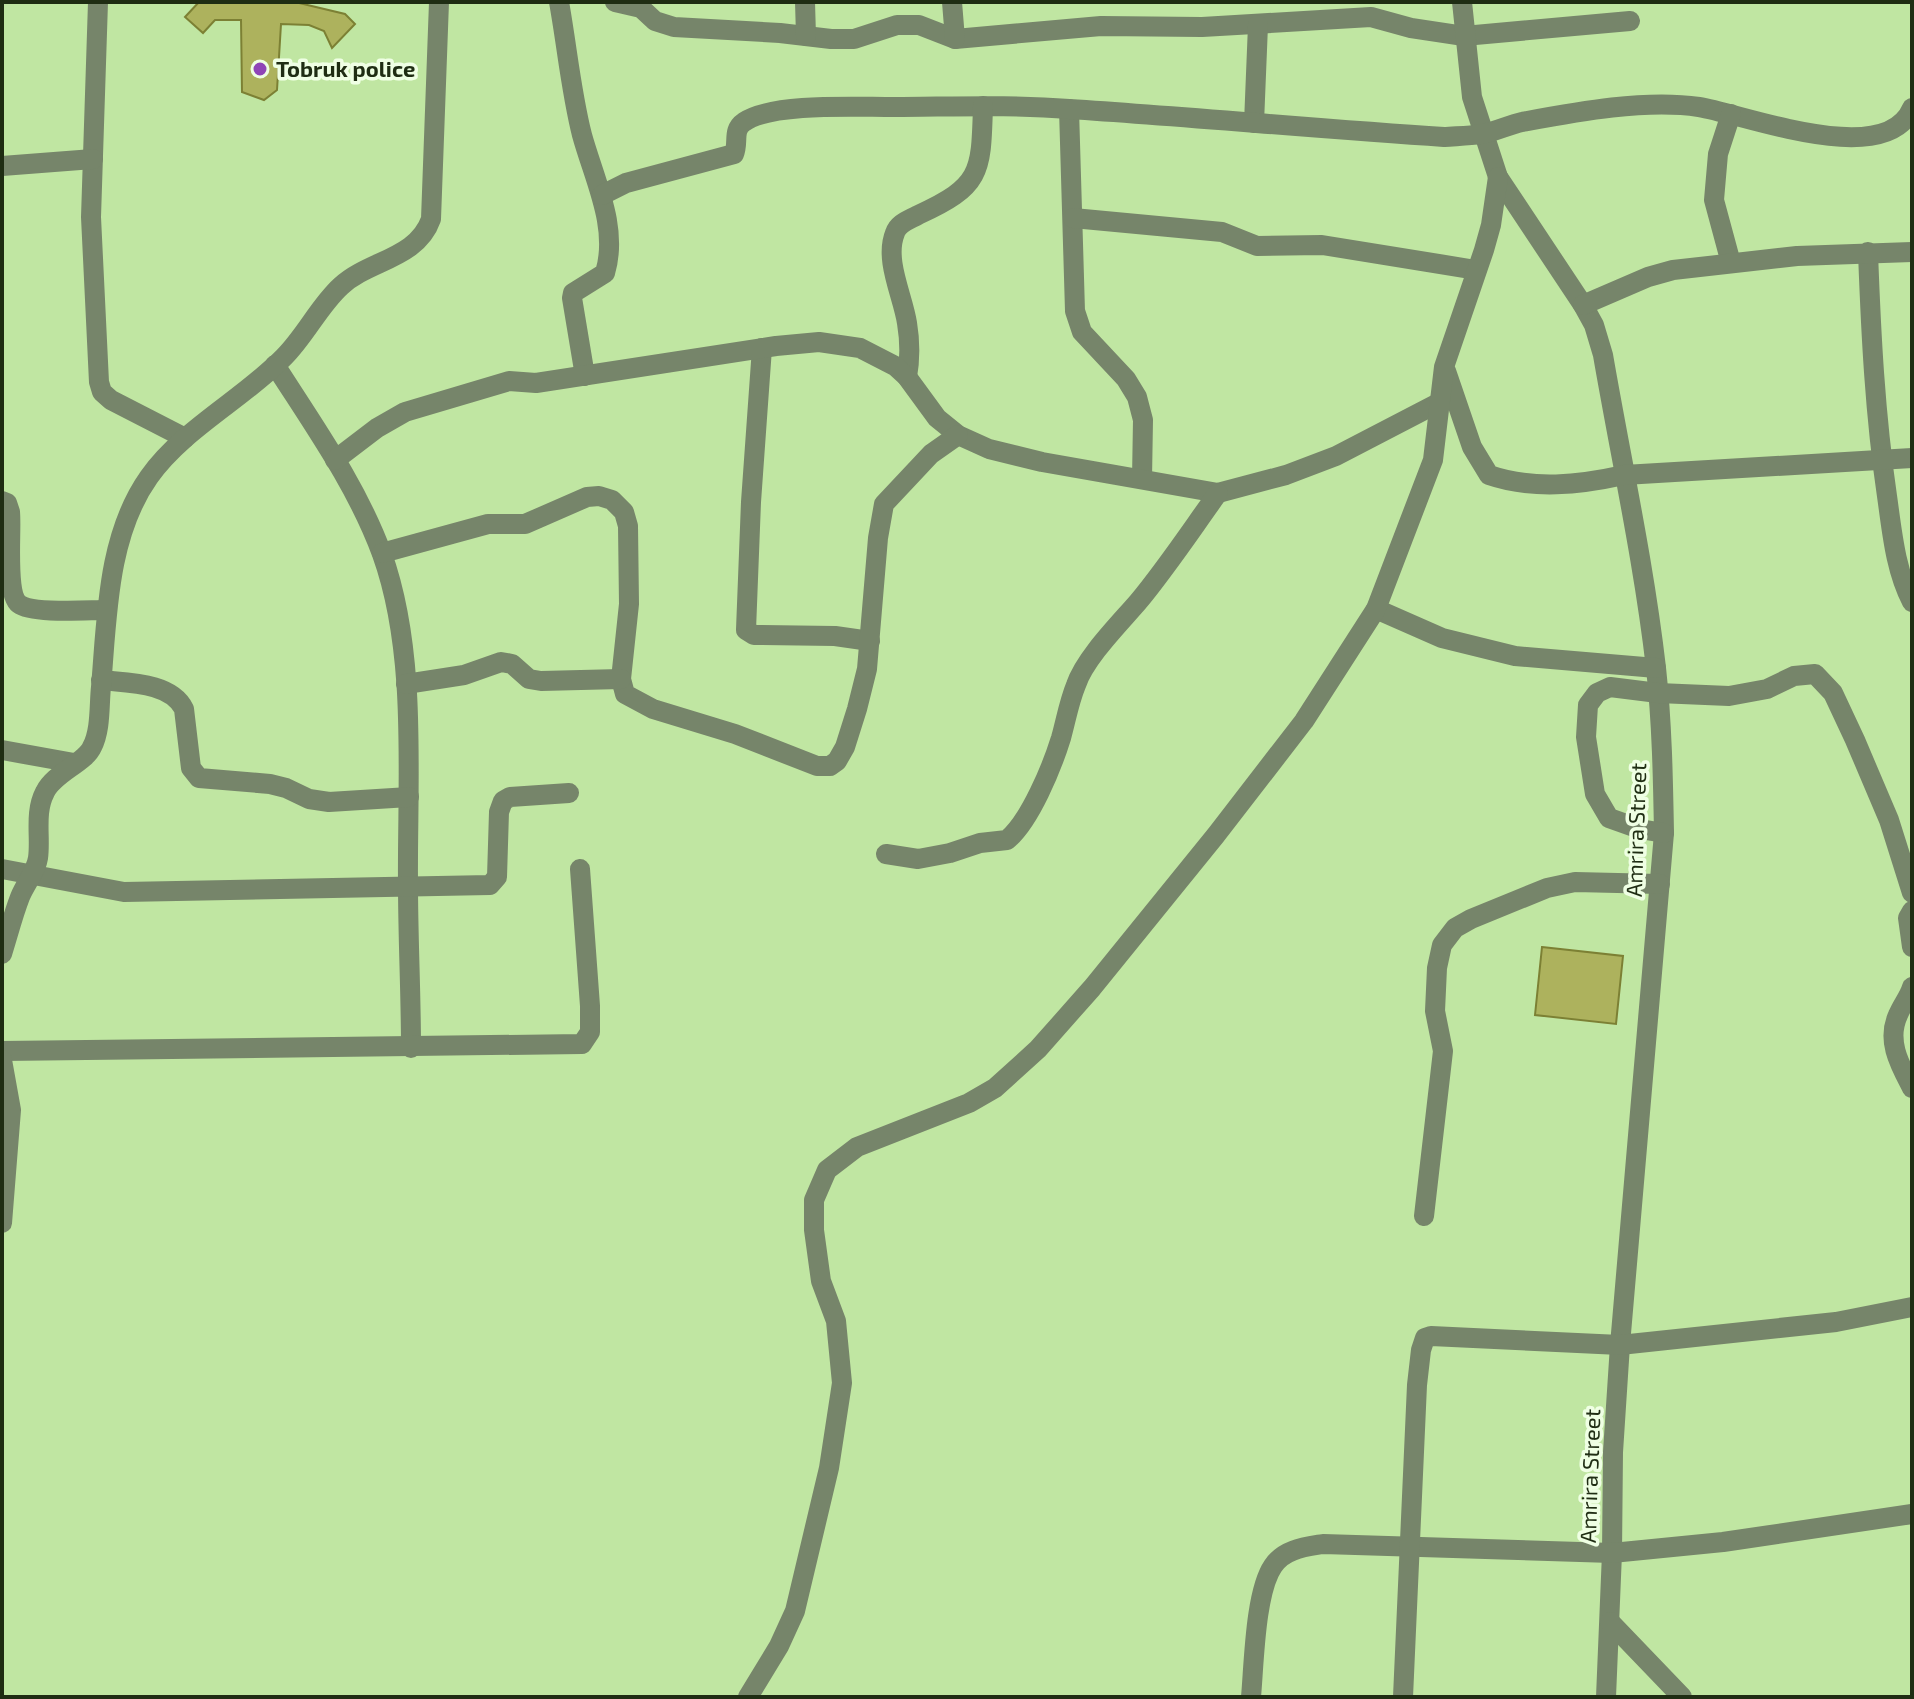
<svg xmlns="http://www.w3.org/2000/svg" width="1914" height="1699" viewBox="0 0 1914 1699" font-family="'Exo 2',sans-serif">
<rect width="100%" height="100%" fill="#c0e6a2"/>
<g fill="#adb25d" stroke="#7c8034" stroke-width="2">
<path d="M199,2H295L345,14L355,24L332,48L324,31L309,25L281,24L277,90L264,100L242,92L241,20H215L203,33L185,17Z"/>
<path d="M1542,947L1623,956L1616,1024L1535,1015Z"/>
</g>
<g fill="none" stroke-linecap="round" stroke-linejoin="round">
<g stroke="#76856a" stroke-width="20">
<path d="M98,2L91,217L99,382L102,392L111,400L185,438"/>
<path d="M559,2C567,46 571,92 582,135C594,179 619,227 605,273L573,293L572,298L585,376"/>
<path d="M615,2L641,8L655,21L674,27L780,33L831,39H854L897,25H919L955,39L1101,26L1202,27L1371,17L1411,28L1464,36L1630,21"/>
<path d="M805,2L806,36"/>
<path d="M952,2L955,39"/>
<path d="M1462,2L1472,97L1498,177L1583,305L1594,325L1603,355C1621,459 1644,563 1656,668C1662,723 1663,778 1664,833L1620,1345L1613,1452L1612,1553L1606,1697"/>
<path d="M1069,109L1075,311L1082,332L1126,379L1137,397L1143,420L1142,479"/>
<path d="M1254,123L1258,25"/>
<path d="M2,166L93,159"/>
<path d="M602,195L626,183L734,154C739,143 732,130 744,122C771,103 854,107 888,107C948,107 1009,104 1069,109C1194,117 1319,129 1444,137C1456,136 1469,136 1481,134C1495,132 1508,125 1522,122C1576,112 1644,99 1699,107C1747,115 1886,170 1912,108"/>
<path d="M1073,218L1222,232L1257,246L1322,245L1476,270"/>
<path d="M1868,252C1871,334 1875,414 1887,496C1892,531 1895,569 1912,602"/>
<path d="M1731,263L1714,200L1718,154L1731,114"/>
<path d="M1583,305L1648,277L1673,270L1797,256L1912,252"/>
<path d="M762,348L751,502L746,630L754,635L835,636L870,641"/>
<path d="M275,365C314,426 357,486 382,554C418,654 407,780 408,884C408,939 411,993 411,1048"/>
<path d="M1446,371L1472,447L1489,475C1533,490 1579,485 1624,475L1912,458"/>
<path d="M907,377C910,360 910,341 907,323C903,296 884,260 895,233C898,223 909,220 918,215C982,186 981,172 983,106"/>
<path d="M335,460L377,428L405,412L509,381L536,383L776,346L819,342L860,348L895,366L907,377L937,418L958,435L989,449L1042,462L1218,493L1286,475L1336,456L1440,402"/>
<path d="M2,501L7,503L10,512C12,531 5,593 19,604C32,614 87,610 105,610"/>
<path d="M382,553L488,524H525L587,497L599,496L612,500L624,512L628,526L629,604L621,679L625,694L653,709L735,734L817,766H830L837,761L845,747L857,709L867,669L878,538L884,504L931,454L958,435"/>
<path d="M1376,609L1442,638L1515,656L1656,668"/>
<path d="M101,680C127,683 171,682 184,709L191,768L199,778L270,784L286,788L309,799L329,802L409,797"/>
<path d="M406,684L464,675L501,662L512,664L529,679L541,681L621,679"/>
<path d="M2,750L74,763"/>
<path d="M1664,833L1640,829L1609,818L1595,794L1586,737L1588,705L1597,693L1610,687L1658,693L1729,696L1767,689L1794,676L1815,674L1833,693L1855,740L1889,820L1912,893"/>
<path d="M886,854L918,859L950,853L980,843L1007,840C1030,821 1052,767 1061,738C1066,720 1069,702 1076,685C1085,658 1119,624 1138,602C1167,567 1192,529 1218,493"/>
<path d="M2,869L124,892L490,885L497,877L499,812L503,801L510,797L569,793"/>
<path d="M1912,911L1908,918L1912,947"/>
<path d="M2,954C8,935 13,915 20,897C25,884 36,872 38,858C41,837 34,813 45,792C54,773 85,763 92,747C101,730 99,705 101,687C107,618 107,536 149,477C183,429 243,399 284,357C306,335 319,306 341,286C369,260 417,259 431,219L439,2"/>
<path d="M1912,987C1909,997 1902,1005 1898,1015C1886,1041 1900,1065 1912,1088"/>
<path d="M2,1051L582,1044L590,1032V1006L580,869"/>
<path d="M2,1060L11,1110L2,1223"/>
<path d="M1424,1216L1443,1051L1435,1011L1437,968L1442,945L1455,928L1471,919L1547,888L1575,882L1660,884"/>
<path d="M1610,1622L1682,1697"/>
<path d="M748,1697L779,1646L795,1611L829,1468L842,1383L836,1321L821,1281L814,1230V1200L827,1170L857,1147L969,1103L995,1088L1038,1049L1092,988L1216,835L1304,721L1376,609L1433,460L1444,367L1484,250L1491,225L1498,177"/>
<path d="M1251,1697C1254,1665 1255,1592 1273,1566C1284,1549 1305,1547 1323,1544L1612,1553L1723,1542L1912,1514"/>
<path d="M1403,1697L1417,1385L1421,1350L1425,1338L1431,1336L1620,1345L1836,1322L1912,1307"/>
</g>
</g>
<circle fill="#8f45b7" stroke="#efffe4" stroke-width="3" cx="260" cy="69" r="8"/>
<g text-anchor="middle" stroke-width="7" stroke-linejoin="round" paint-order="stroke">
<g font-size="22" font-weight="bold" fill="#1f2d13" stroke="#efffe4" text-anchor="start">
<text x="276" y="77">Tobruk police</text>
</g>
<g font-size="22" fill="#1f2d13" stroke="#efffe4">
<text transform="translate(1636 830) rotate(-88)" y="8">Amrira Street</text>
<text transform="translate(1590 1476) rotate(-88)" y="8">Amrira Street</text>
</g>
</g>
<rect width="1914" height="1699" fill="none" stroke="#1f2d13" stroke-width="8"/>
</svg>
